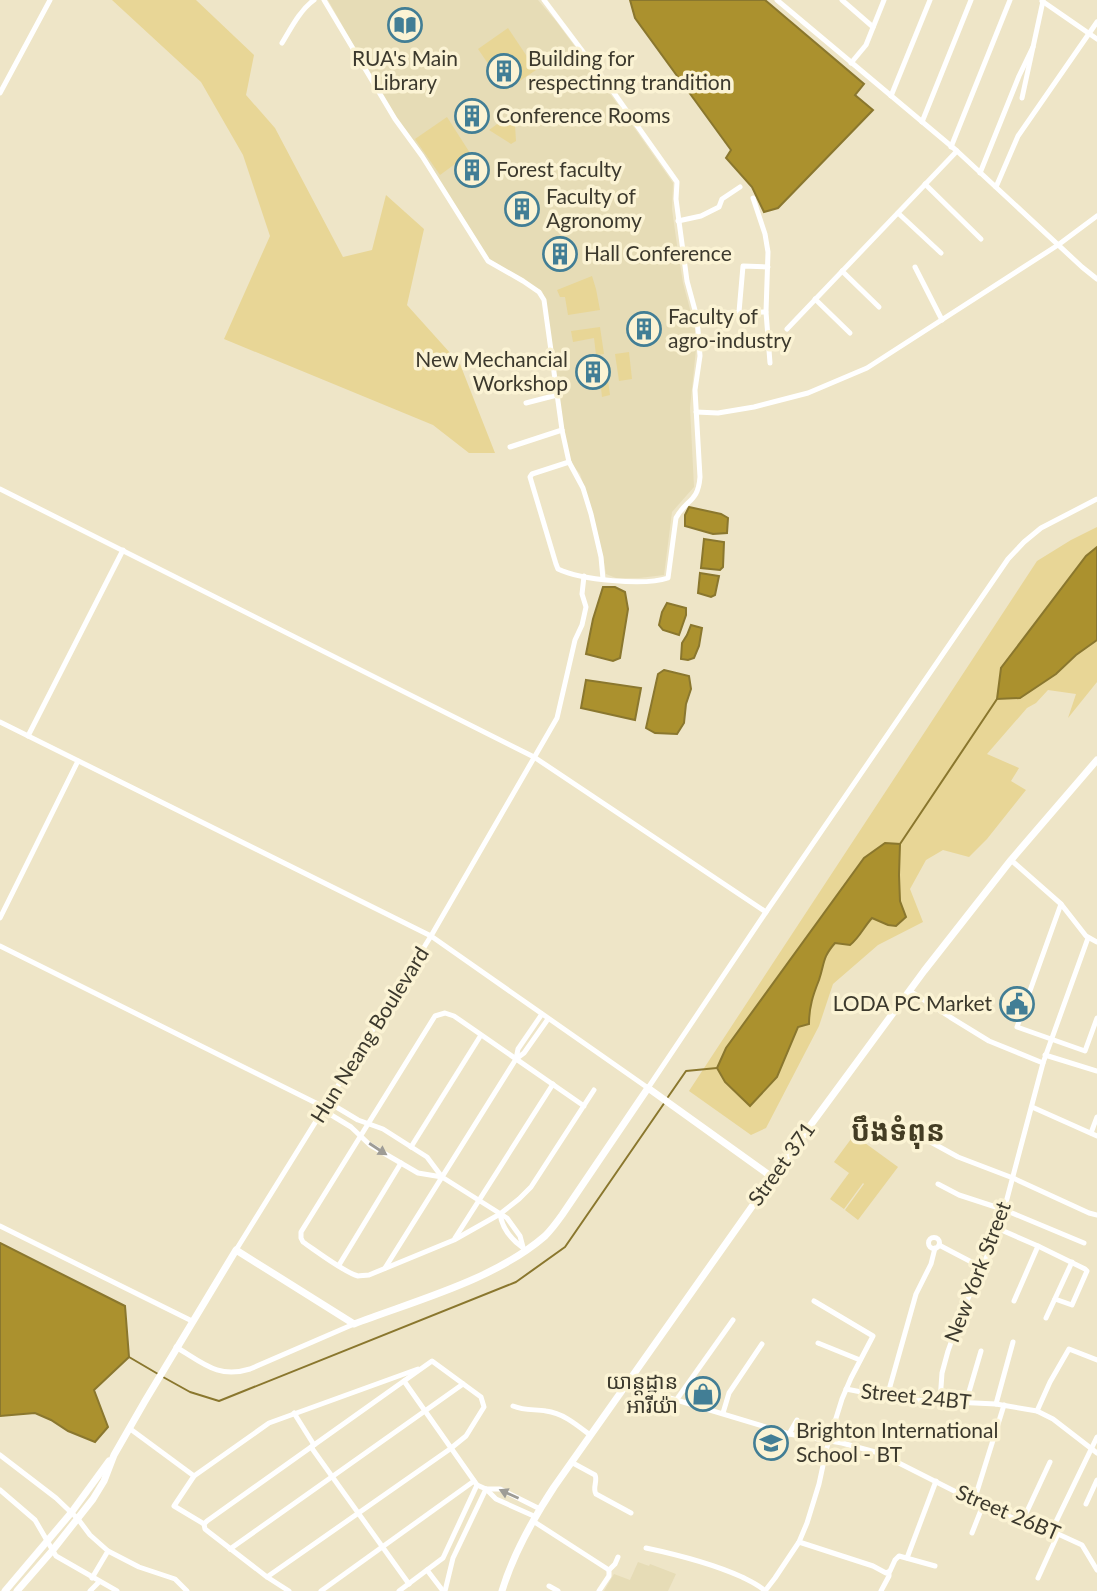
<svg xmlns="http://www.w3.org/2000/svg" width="1097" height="1591" viewBox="0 0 1097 1591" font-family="Lato,'Noto Sans Khmer',sans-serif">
<rect width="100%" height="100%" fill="#eee5c7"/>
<g fill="#e6dcb6">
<path d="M328,0H538L556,21L621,109L673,183L672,209L677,245L683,283L695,328L696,349L690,408L694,487L672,512L664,575L639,578H616L606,574L603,556L585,489L580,474L567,458L545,299L542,291L489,259L383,97Z"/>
<path d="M638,1562L649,1566L650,1564L676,1574L668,1591H604L614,1574L630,1580Z"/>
</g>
<g fill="#e8d696">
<path d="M112,0H196L254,55L246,95L275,128L343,257L372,250L386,195L424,229L407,305L460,364L495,453H469L433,425L224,339L270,236L243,155L201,82Z"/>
<path d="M508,28L536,70L506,90L478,49Z"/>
<path d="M447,117L470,153L440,175L415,139Z"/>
<path d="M504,119L510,124L515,125L516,141L511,144L489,130Z"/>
<path d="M592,276L596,289L600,310L568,315L565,297H560L557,290Z"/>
<path d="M600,327L604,354L596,355L594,338L573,342L571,331Z"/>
<path d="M629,352L632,379L619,381L615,354Z"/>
<path d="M605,358L610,395L602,397L601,388L593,389L589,359Z"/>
<path d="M1097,527V682L1068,718L1076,694L1048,690L1036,703L1027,708L987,754L1019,768L1011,781L1026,790L987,839L969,857L943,850L926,860L910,889L923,922L878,945L833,984L819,1026L766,1128L751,1135L689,1091L1037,561L1071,540Z"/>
<path d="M854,1135L898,1167L858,1220L845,1210L864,1184L863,1183L844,1209L830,1199L849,1173L834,1162Z"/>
</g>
<g fill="#ab912e" stroke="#8a772e" stroke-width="2">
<path d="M630,0H765L864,84L855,95L873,110L778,208L764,212L752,187L726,158L731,150L635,18Z"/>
<path d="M689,507L721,514L728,518L727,533L713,534L685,526V515Z"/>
<path d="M704,539L724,542L723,567L720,570L701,568Z"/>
<path d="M1097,547V640L1076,655L1056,674L1020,698L997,699L1001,668L1086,556Z"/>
<path d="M700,573L719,576L715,595L711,597L698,593Z"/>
<path d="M603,587H615L625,592L628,609L620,658L613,661L586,654L593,619Z"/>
<path d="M667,603L686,608V615L679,635L663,630L659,625L662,612Z"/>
<path d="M691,625L702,628L699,646L694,658L688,660L681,659L682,643L687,635Z"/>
<path d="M664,670L689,676L691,689L686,704L684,723L677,734L655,733L646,728L658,674Z"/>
<path d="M586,680L641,688L635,720L581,708Z"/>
<path d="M885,843L900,844L899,875L900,901L906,917L896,926L888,925L872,918C863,928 860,937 850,945L835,943C822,958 825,962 819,980C813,995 809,1007 809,1024L798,1027L777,1077L750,1106L725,1082L717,1068L726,1048L864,858Z"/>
<path d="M0,1243L125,1306L129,1357L94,1390L108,1427L95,1442L68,1431L51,1420L35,1413L0,1416Z"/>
</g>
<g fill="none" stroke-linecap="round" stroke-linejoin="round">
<g stroke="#8a772e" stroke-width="2">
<path d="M900,844L997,699"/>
<path d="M668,1097L686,1071L717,1068"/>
<path d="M129,1357L158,1374"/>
<path d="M163,1377L190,1392L219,1401L516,1282L565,1247L665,1102"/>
</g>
<g stroke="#fff" stroke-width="5">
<path d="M324,0L395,119L422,156L488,261L523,281L539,292L544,300L562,430L569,462L583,488L591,514L601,557L603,579"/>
<path d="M544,0L614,93L677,182L676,199L687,281L696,314L698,330L700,356L695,390L700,477C698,503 686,499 676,518L668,578C644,586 581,580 558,569L556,564L530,477L532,474L569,462"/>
<path d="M777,0L957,151L1082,267L1097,279"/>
<path d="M842,0L873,27"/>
<path d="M1042,1L1097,39"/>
<path d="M282,43C291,28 300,10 314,0"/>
<path d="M851,63L866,45L884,0"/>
<path d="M0,93L50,0"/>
<path d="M891,96L930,0"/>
<path d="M1022,98L1043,1"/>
<path d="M922,122L971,0"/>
<path d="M951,147L1010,0"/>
<path d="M980,173L1019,76L1033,47"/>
<path d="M925,184L981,239"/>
<path d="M996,187L1018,136L1097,22"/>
<path d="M753,198L765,234L768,252L766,312L770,363"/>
<path d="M898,213L941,253"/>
<path d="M678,221L701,216L719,207L722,199L740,187"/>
<path d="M915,267L942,320"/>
<path d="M842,271L879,307"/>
<path d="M815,299L850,333"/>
<path d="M739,312L743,266L768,267"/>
<path d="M696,314L766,312"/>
<path d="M787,329L957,151"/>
<path d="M526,403L557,395"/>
<path d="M696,412L718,413L754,407L808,393L867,368L1058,245L1097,216"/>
<path d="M510,447L562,430"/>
<path d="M0,489L534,757L766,912"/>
<path d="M0,722L431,936L648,1088L766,912L1008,559L1024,542L1041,528L1097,499"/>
<path d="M28,736L123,550"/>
<path d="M1011,860L1061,904L1086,936L1097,942"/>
<path d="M1061,904L1017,1027L1085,1051L1097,1018"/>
<path d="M0,918L78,761"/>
<path d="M0,946L324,1107"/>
<path d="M910,991L950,1017L989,1041L1043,1063"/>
<path d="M1045,1055L1097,1071"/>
<path d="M516,1059L518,1049L542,1014"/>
<path d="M328,1102L358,1120L383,1129L427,1157L442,1177L507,1218L520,1236L524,1251"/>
<path d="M584,1106L454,1016L445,1013L435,1016L301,1232V1238L303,1242C315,1250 345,1273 358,1276C361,1276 365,1275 369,1275L454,1240L500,1214L519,1199L531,1187L594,1090"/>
<path d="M1032,1107L1097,1136"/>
<path d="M323,1110L351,1127L370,1145L418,1173L442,1177"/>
<path d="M1091,1133L1097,1117"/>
<path d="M927,1140L958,1157L1013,1178L1089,1213L1097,1215"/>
<path d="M411,1147L481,1035"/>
<path d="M938,1184L959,1195L1005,1210L1084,1243"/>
<path d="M500,1214C502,1227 511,1239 522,1247"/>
<path d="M0,1226L192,1321"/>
<path d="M999,1229L1038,1246L1085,1269L1087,1271L1072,1305L1055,1299"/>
<circle cx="934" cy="1243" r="5.5"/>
<path d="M455,1238L553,1084"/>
<path d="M939,1245L981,1267"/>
<path d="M236,1250L431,936L557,718L575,640L582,625L586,607L582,594L584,576"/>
<path d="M339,1265L401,1163"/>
<path d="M385,1268L516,1059L524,1053L548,1019"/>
<path d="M1014,1301L1038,1246"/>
<path d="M1046,1318L1072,1262"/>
<path d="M818,1343L860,1360"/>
<path d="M176,1347C203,1363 218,1379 250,1369L354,1324"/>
<path d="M404,1381L477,1485L486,1489L496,1499L536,1517"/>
<path d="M629,1381L640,1389L789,1434L842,1443L879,1453L974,1501L1022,1522L1058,1534L1082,1545L1097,1570"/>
<path d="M846,1389L887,1397L912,1400L996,1404L1037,1411L1053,1419L1097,1453"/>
<path d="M887,1397L916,1294L931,1264L935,1248"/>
<path d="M677,1399L733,1320"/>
<path d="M940,1401L942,1373L948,1351L962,1312L999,1229L1043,1063L1088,938"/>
<path d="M966,1402L981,1351"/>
<path d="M996,1404L1013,1342"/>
<path d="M513,1406C525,1411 535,1409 546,1411C563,1413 577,1425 590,1435"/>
<path d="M1037,1411L1050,1382L1069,1349L1097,1360"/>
<path d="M294,1413L314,1445"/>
<path d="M723,1413L729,1393L762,1344"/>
<path d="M129,1428L194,1476"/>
<path d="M789,1434L797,1420"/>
<path d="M311,1447L409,1584"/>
<path d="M0,1455L56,1498L78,1519L90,1535L108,1551"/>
<path d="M571,1462L595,1475C598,1481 592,1488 596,1494L631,1513"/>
<path d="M486,1489H500L540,1509"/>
<path d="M0,1490L35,1520L56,1556L117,1591"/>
<path d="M974,1501L1004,1405"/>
<path d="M1086,1504L1097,1480"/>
<path d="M533,1521L609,1570"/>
<path d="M1022,1522L1050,1462"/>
<path d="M204,1524L174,1506L194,1476L269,1423L418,1369"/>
<path d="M1051,1532L1097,1437"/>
<path d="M972,1533L983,1505"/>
<path d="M799,1542L873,1566L886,1573L890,1571L895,1560L899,1556L935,1566"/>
<path d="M646,1548C679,1555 711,1563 742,1577C750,1581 759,1585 765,1591"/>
<path d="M230,1549L463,1384"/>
<path d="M907,1558L936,1481"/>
<path d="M427,1570L443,1591"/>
<path d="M267,1577L450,1449L466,1436L484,1407L481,1397L432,1361L207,1521L204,1524L205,1529L210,1533L267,1577L289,1591"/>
<path d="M92,1578L108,1551L139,1567L175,1579L187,1591"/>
<path d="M1038,1578L1058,1534"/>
<path d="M549,1586L558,1591"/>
<path d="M90,1591L99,1582"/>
<path d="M321,1591L474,1481"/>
<path d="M399,1591L443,1558L477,1485"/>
<path d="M445,1591L453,1558L486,1489"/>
<path d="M599,1591L609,1576V1570L615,1564L618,1557"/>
<path d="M765,1591L775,1578L799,1542L807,1523L819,1484L827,1447L842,1399L851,1378L873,1336L814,1301"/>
<path d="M881,1591L889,1576V1573"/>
</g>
<g stroke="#fff" stroke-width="7">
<path d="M5,1591L71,1513L109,1461"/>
<path d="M17,1591L52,1551L93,1499L104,1481L114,1455L145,1401L236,1250L354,1324C417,1300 494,1280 545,1236C551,1230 557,1222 562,1215L648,1088L772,1177"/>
<path d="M502,1591C513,1554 533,1519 554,1487L782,1164L924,971L1011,860L1097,760"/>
</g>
</g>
<defs><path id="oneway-solid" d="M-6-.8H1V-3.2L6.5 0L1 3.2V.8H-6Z" transform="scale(1.75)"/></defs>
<g fill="#9e9c96">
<use href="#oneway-solid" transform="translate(378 1149) rotate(33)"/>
<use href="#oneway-solid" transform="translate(509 1494) rotate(-156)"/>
</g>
<defs>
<g id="library-ring" transform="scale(1.75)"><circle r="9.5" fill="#fbf3d4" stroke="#427e95" stroke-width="1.5"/><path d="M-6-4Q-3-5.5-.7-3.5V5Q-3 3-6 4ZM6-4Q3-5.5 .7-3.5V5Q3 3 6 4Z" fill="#427e95"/></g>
<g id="building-ring" transform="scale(1.75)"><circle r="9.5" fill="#fbf3d4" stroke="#427e95" stroke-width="1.5"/><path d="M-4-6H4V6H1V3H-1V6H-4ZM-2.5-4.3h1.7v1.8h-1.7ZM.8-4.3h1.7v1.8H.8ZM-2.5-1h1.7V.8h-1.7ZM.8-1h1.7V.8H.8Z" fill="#427e95"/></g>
<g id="civic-ring" transform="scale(1.75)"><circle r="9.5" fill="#fbf3d4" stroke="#427e95" stroke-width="1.5"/><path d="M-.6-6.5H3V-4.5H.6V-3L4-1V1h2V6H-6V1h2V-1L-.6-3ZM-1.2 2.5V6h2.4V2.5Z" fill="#427e95"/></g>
<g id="shop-ring" transform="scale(1.75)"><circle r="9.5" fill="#fbf3d4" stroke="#427e95" stroke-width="1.5"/><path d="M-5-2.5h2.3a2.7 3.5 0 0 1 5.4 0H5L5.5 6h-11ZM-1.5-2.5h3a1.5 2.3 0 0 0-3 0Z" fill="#427e95"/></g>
<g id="school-ring" transform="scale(1.75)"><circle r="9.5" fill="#fbf3d4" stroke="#427e95" stroke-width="1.5"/><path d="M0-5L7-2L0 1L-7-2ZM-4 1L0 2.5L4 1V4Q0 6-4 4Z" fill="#427e95"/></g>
</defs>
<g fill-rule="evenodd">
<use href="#library-ring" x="405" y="25"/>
<use href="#building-ring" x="504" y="71"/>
<use href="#building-ring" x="472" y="116"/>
<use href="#building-ring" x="472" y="170"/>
<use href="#building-ring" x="522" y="209"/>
<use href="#building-ring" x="560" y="254"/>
<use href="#building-ring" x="644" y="329"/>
<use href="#building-ring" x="593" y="372"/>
<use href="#civic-ring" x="1017" y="1004"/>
<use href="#shop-ring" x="703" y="1394"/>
<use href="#school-ring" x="771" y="1443"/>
</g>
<g text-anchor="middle" stroke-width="7" stroke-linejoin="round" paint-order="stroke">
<g font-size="21" fill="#3c392d" stroke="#fbf3d4" text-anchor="start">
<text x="405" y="66" text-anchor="middle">RUA's Main<tspan x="405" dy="24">Library</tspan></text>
<text x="528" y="66">Building for<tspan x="528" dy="24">respectinng trandition</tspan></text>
<text x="496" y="123">Conference Rooms</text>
<text x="496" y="177">Forest faculty</text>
<text x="546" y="204">Faculty of<tspan x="546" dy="24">Agronomy</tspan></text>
<text x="584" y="261">Hall Conference</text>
<text x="668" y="324">Faculty of<tspan x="668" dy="24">agro-industry</tspan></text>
<text x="568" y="367" text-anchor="end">New Mechancial<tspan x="568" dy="24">Workshop</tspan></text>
<text x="992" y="1011" text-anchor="end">LODA PC Market</text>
<text x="678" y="1389" text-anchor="end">យាន្ដដ្ឋាន<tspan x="678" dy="24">អារីយ៉ា</tspan></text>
<text x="796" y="1438">Brighton International<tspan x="796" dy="24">School - BT</tspan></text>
</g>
<g font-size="21" fill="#3c392d" stroke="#fbf3d4">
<text transform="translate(370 1035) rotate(-58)" y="7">Hun Neang Boulevard</text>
<text transform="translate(782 1164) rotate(-54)" y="7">Street 371</text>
<text transform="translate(978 1272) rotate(-69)" y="7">New York Street</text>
<text transform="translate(916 1397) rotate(6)" y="7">Street 24BT</text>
<text transform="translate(1008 1513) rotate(23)" y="7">Street 26BT</text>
</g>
<g font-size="28" font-weight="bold" fill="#443d24" stroke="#fbf3d4">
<text x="898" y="1141">បឹងទំពុន</text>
</g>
</g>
</svg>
